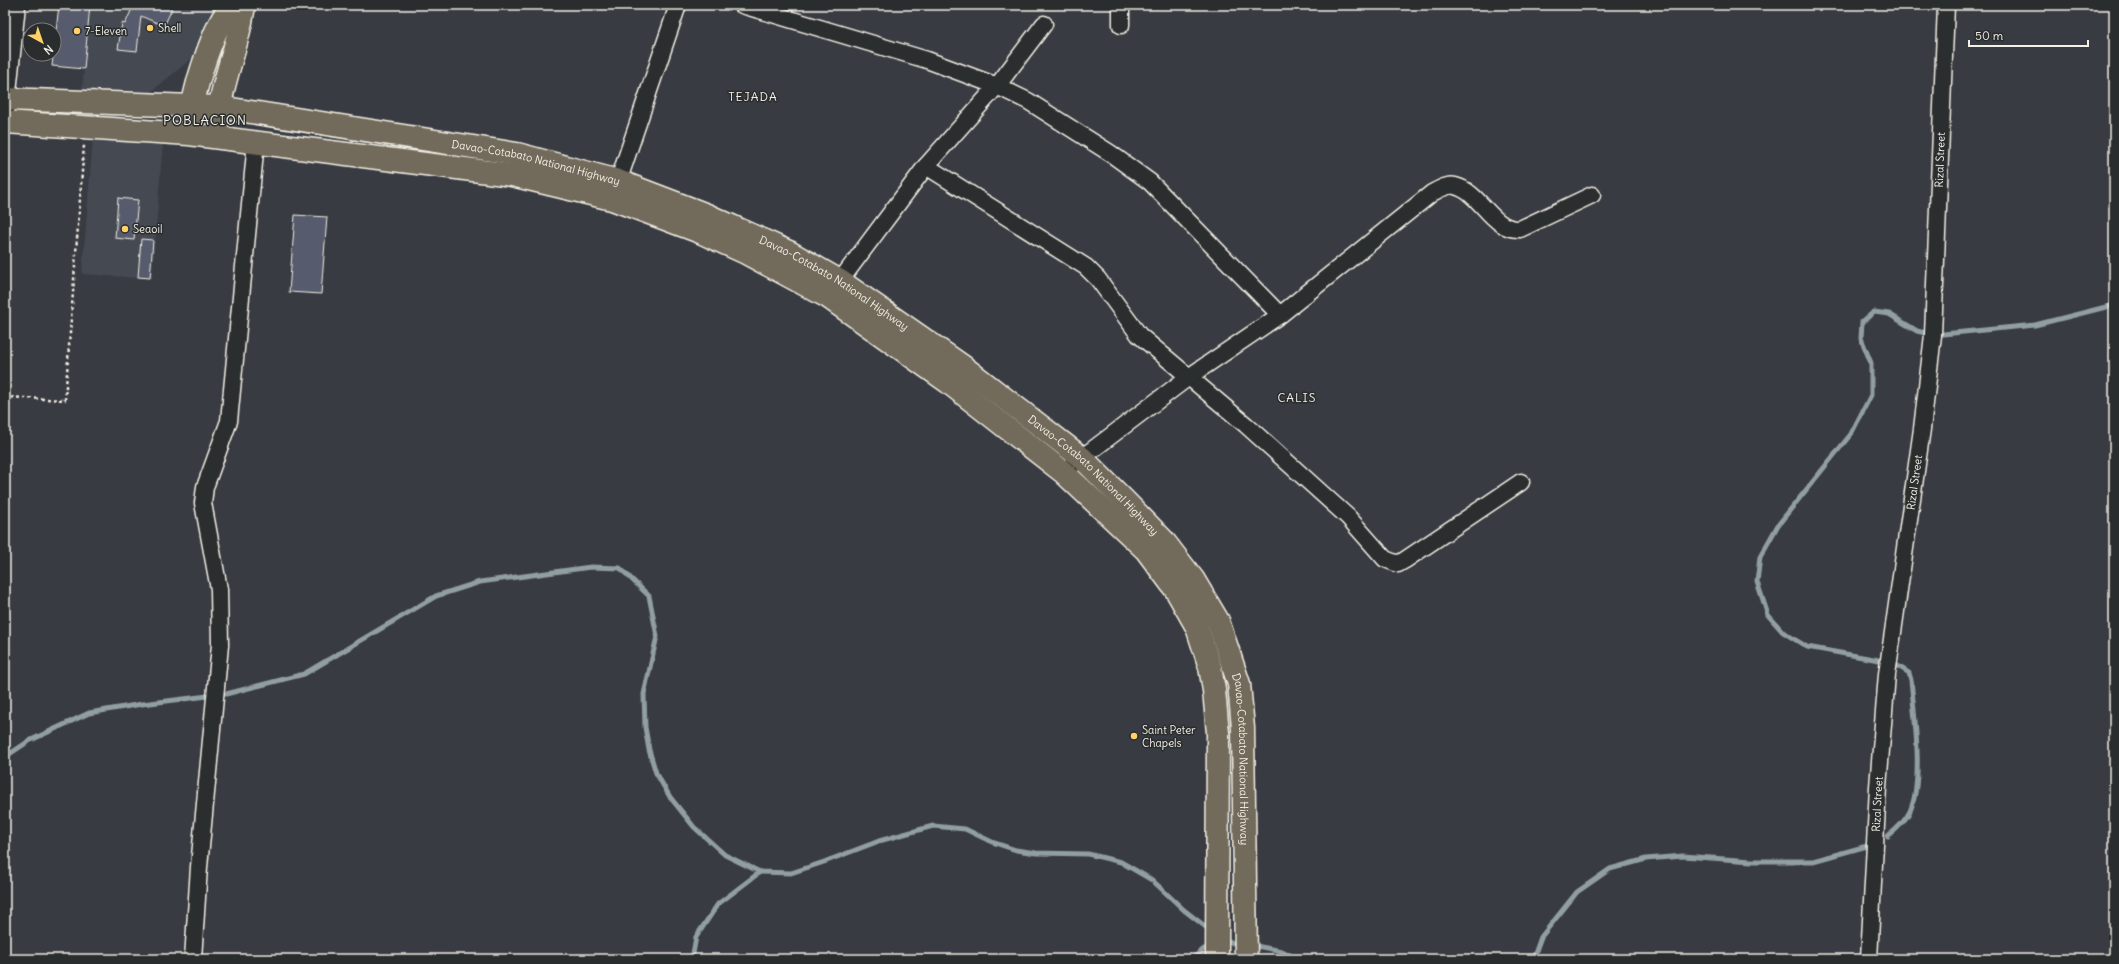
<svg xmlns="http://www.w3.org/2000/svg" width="2119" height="964" viewBox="0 0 2119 964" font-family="Delius,sans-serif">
<rect width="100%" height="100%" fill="#383b41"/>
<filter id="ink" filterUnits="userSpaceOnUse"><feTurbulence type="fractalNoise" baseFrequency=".025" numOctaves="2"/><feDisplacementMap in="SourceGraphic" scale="8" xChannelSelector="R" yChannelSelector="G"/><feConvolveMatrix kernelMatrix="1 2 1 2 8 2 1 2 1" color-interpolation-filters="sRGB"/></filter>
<g filter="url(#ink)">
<g fill="#454851">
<path d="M91,5H220L201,51L151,92L82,89Z"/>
<path d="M93,137L163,142L152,279L82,274Z"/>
</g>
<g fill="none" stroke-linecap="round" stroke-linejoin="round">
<g stroke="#919ea2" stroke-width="5">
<path d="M1879,660L1807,647L1783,632L1768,615L1757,582L1760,557L1778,525L1851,434L1871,395V363L1861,338L1862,322L1874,312L1889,314L1917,331L1933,335L2035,325L2114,305"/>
<path d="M226,694L304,674L436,596L480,582L591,567L620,568L649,596L657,636L644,694L645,727L649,750L656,773L670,797L694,827L725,855L760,872L791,873L824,862L879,841L933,826L965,829L992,842L1016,850L1036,853L1088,854L1121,862L1152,880L1184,910L1211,931"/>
<path d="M5,757L29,741L89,713L142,704L208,696"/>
<path d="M1888,836C1897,829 1905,822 1910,811C1924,780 1914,714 1911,680L1909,673L1895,664"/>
<path d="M1223,938L1233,943"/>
<path d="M1251,945L1282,951L1297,959"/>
<path d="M692,959L696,937L718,904L760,872"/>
<path d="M1192,959L1204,949L1211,948"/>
<path d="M1533,959L1541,937L1577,892L1610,869L1646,859L1683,856L1752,861H1813L1867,846"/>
</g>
</g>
<g fill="#575b6d" stroke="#f4f1e8">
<path d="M59,5H90L84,69L52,66Z"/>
<path d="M118,5H164L172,9L164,26L141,16L137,51L118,49L122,23L125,24L131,11Z"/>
<path d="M118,198L138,200L134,240L115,238Z"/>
<path d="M295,215L327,217L321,294L289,292Z"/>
<path d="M141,239L153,240L150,278L138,277Z"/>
</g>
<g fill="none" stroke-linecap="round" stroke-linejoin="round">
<g stroke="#f4f1e8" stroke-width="19">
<g id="minor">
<path d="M742,5L927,60L997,86L1028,101L1110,153L1150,182L1280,315"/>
<path d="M1121,25V5"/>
<path d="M5,121L17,5"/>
<path d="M926,166L1086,267L1098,279L1139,335L1246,425L1348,517L1385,559L1398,564L1405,560L1521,482"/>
<path d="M615,191L678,5"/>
<path d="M834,289L926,166L997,86L1044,24"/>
<path d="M1063,472L1190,376L1280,315L1432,193C1438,190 1447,184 1455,186C1481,192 1492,231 1520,229L1592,195"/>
<path d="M193,959L199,867L220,645L219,589L203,503L205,487L229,421L256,142"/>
<path id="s1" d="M1869,959L1878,787L1887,674L1922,429L1933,335L1946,5"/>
</g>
</g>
<g stroke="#f4f1e8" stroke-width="25">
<g id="highway">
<path id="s2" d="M5,99L219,107L517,154L618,181L707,215L791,253L840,281L961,365L1082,458L1125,501L1163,540L1193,579L1218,621L1239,684L1243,728L1246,959"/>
<path d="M191,119C193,91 213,26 232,5"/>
<path d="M5,122L189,134L512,175L612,199L700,232L746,253L828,297L948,382L1063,472L1146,550L1176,590L1197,627L1210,667L1214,690L1218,733L1217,959"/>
<path d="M218,122C221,81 239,45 244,5"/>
</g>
</g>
<path stroke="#f4f1e8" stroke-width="2.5" stroke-dasharray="3 3" stroke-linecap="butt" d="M5,397L65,400L84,145"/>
<use href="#minor" stroke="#2a2d2e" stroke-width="16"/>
<use href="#highway" stroke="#726b5a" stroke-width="22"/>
</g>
</g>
<g fill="#ffd166" stroke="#2a2d2e" stroke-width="1.5">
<circle cx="150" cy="28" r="4"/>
<circle cx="77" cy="31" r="4"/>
<circle cx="125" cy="229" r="4"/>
<circle cx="1134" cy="736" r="4"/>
</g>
<g text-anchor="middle" stroke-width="3" stroke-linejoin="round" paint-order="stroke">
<g font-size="11" fill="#f4f1e8" stroke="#2a2d2e" text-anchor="start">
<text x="158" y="32">Shell</text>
<text x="85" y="35">7-Eleven</text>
<text x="133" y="233">Seaoil</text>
<text x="1142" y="734">Saint Peter<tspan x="1142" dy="13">Chapels</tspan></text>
</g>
<g font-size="11" fill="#f4f1e8" stroke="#2a2d2e">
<text dy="4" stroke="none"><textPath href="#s1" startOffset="803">Rizal Street</textPath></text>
<text dy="4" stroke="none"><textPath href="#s2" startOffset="536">Davao-Cotabato National Highway</textPath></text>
<text dy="4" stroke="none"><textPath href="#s2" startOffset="860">Davao-Cotabato National Highway</textPath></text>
<text dy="4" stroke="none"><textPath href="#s2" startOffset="1184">Davao-Cotabato National Highway</textPath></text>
<text dy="4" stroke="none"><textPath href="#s1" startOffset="479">Rizal Street</textPath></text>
<text dy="4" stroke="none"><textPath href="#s2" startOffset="1519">Davao-Cotabato National Highway</textPath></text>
<text dy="4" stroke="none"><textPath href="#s1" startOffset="155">Rizal Street</textPath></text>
</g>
<g font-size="12" letter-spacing="1" fill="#f4f1e8" stroke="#2a2d2e">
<text x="753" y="101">TEJADA</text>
<text x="1297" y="402">CALIS</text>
</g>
<g font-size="13" letter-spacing="1" fill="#f4f1e8" stroke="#2a2d2e">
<text x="205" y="125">POBLACION</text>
</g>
</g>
<rect width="2119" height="964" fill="none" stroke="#2a2d2e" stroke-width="20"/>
<rect x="10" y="10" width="2099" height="944" fill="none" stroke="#f4f1e8" stroke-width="1.5" filter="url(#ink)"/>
<g transform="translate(42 42) rotate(140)"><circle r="19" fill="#2a2d2e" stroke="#7b7b78"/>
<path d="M0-3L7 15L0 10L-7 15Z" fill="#ffd166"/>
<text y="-6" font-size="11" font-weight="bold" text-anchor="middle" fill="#f4f1e8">N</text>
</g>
<path d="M1969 40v6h119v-6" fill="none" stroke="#f4f1e8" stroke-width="2"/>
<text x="1975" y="40" font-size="12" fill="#f4f1e8" stroke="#2a2d2e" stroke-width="3" paint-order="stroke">50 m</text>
</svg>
